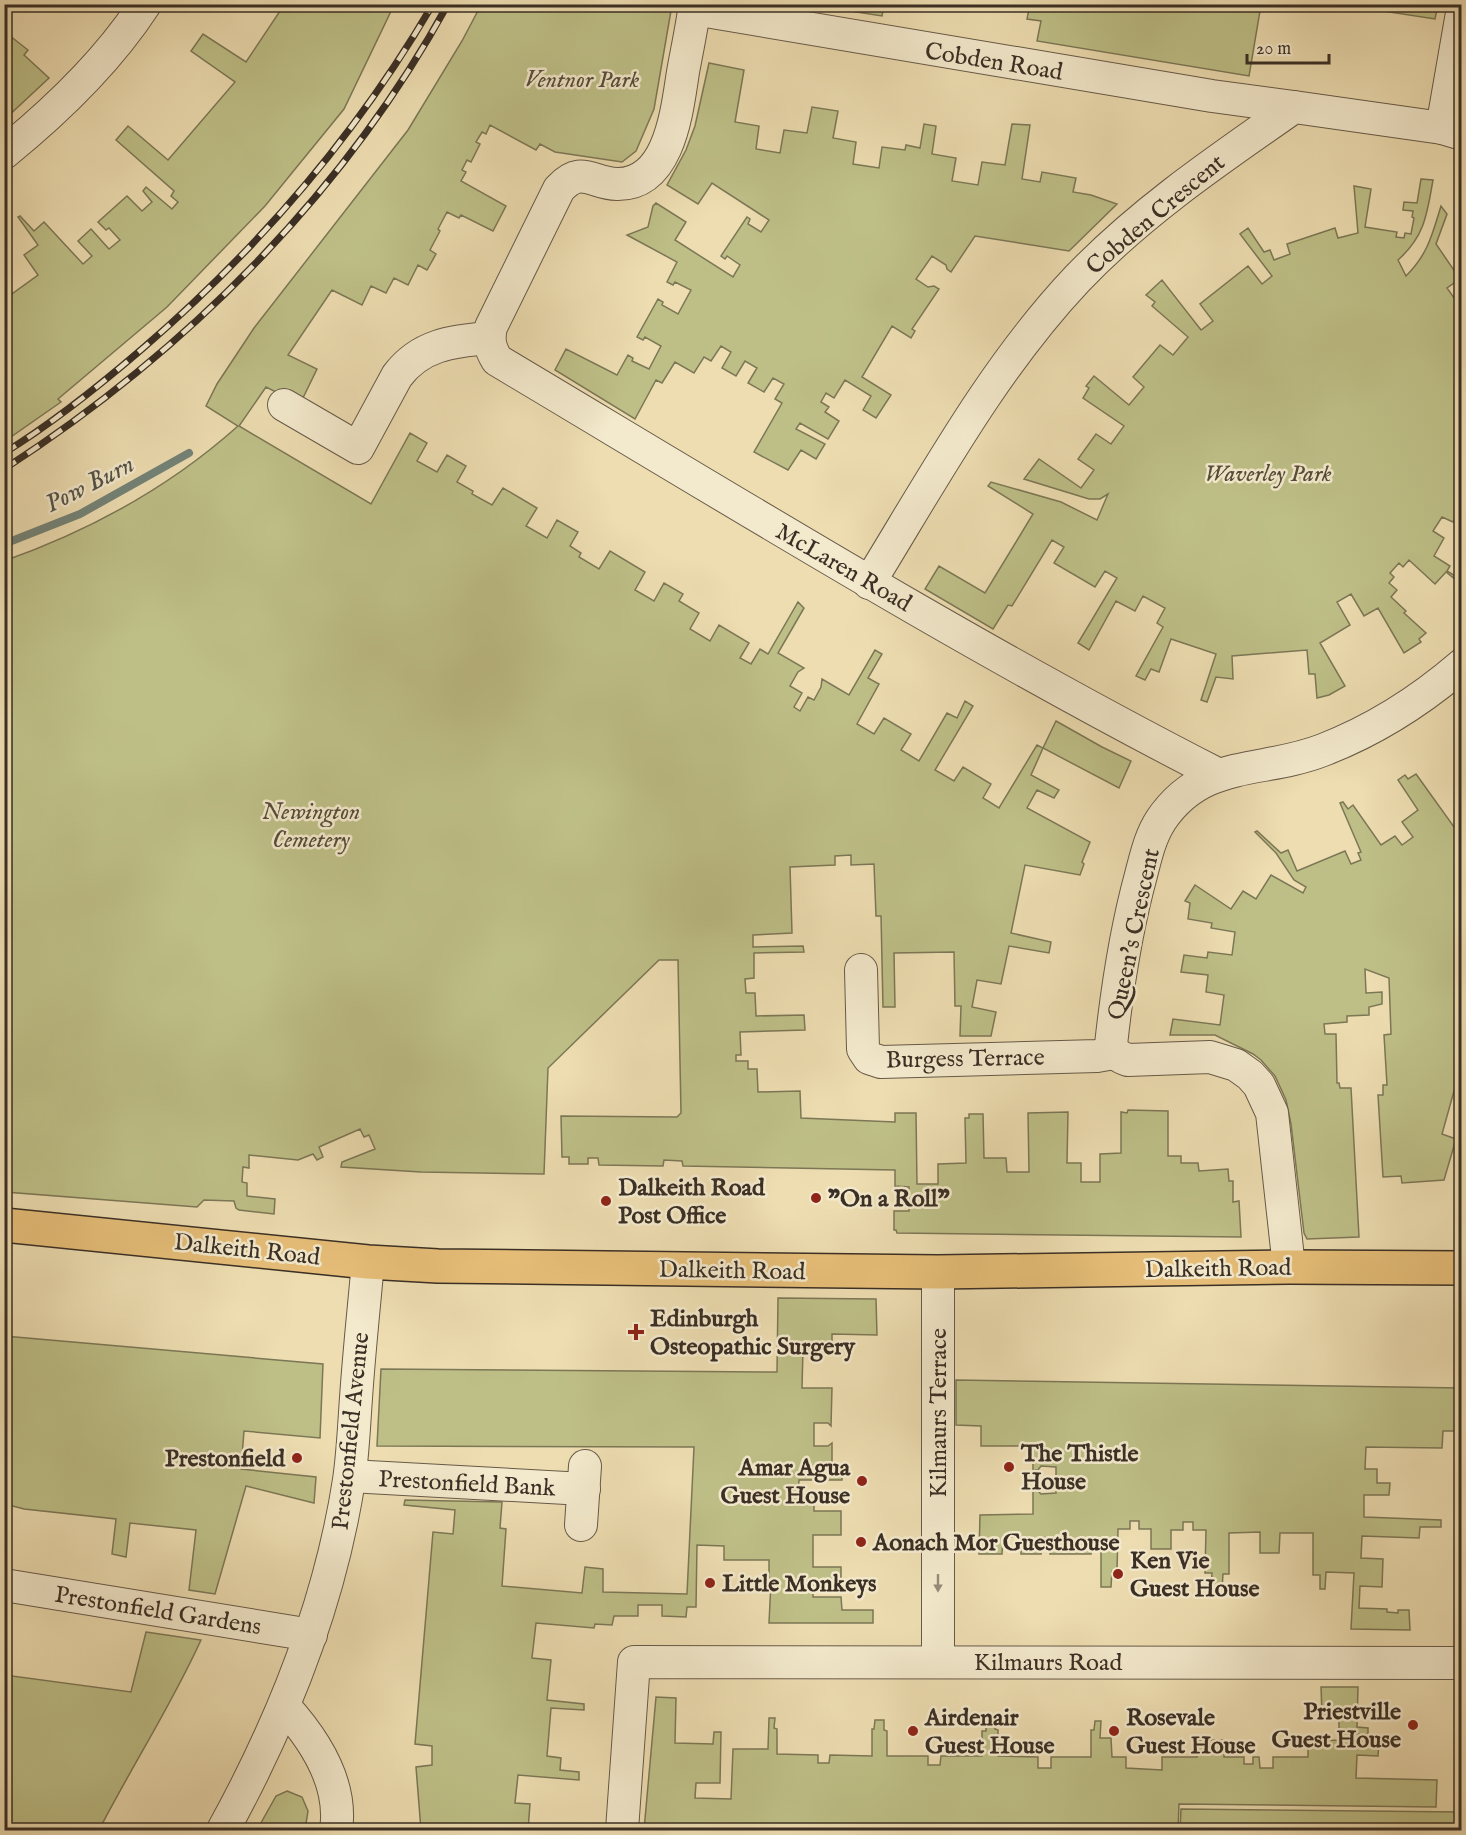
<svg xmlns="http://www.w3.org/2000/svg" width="1466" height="1835" viewBox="0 0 1466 1835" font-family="'IM FELL English',serif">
<rect width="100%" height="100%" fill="#edddb1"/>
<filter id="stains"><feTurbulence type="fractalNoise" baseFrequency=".00333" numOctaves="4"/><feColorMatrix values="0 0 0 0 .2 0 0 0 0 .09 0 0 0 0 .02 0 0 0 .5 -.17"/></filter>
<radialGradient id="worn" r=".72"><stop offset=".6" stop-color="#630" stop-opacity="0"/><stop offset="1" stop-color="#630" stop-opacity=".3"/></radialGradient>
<g fill="#bebf87" stroke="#7c7756" stroke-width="1.5">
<path d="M1030,4H1261V5L1249,76L1037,41L1041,21L1027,19Z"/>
<path d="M1357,4L1396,5L1410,7V5H1438L1435,19L1356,7Z"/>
<path d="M284,5H394L344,109L265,206L167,307L58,399L61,402L5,441V299L38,275L24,255L38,245L18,217L20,216L34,231L44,222L83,264L92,256L78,241L91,229L109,249L120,240L109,228L106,230L98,222L127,196L142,211L152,202L143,191L146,187L172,209L178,202L171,196L174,191L116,140L128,126L168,160L235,82L191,51L203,34L246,62Z"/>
<path d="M481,5H672L654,109L636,151L622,162L555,152L540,144L536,150L490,125L486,134L482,132L476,142L480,144L471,162L467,160L462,170L466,172L461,181L506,206L493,231L461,215L459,218L447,212L438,229L440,231L430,250L436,254L427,270L418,265L408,285L394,278L386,293L371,286L362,305L332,290L288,355L317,369L300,404L266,387L239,426L371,504L410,433L427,443L417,461L437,472L447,455L466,466L457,482L473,491L472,494L492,505L503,488L537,508L526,526L547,538L557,520L578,532L570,546L581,553L579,557L599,569L610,551L645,572L635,590L654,601L664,583L683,594L679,601L699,613L690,629L710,641L719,625L749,643L740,658L751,664L760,649L768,654L798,602L804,608L778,653L804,668L798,672L790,686L802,693L794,707L800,711L808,697L814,700L821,687L822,679L849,695L875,650L882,654L868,678L879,684L857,724L874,734L884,718L911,734L901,750L919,761L947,713L957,718L965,701L973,706L935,770L954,781L963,767L991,784L983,798L999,808L1037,745L1043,748L1031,775L1059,790L1054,798L1037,790L1027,808L1090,842L1082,862L1084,864L1080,875L1025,865L1011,933L1051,942L1049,953L1009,946L1001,984L977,980L972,1007L996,1012L991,1036H960L961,1006H955L954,952L894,953L895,1007H883L881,916H876L874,864L851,865V855L835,856V865L790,867L792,933L753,935V947L803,946L804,952L754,953V978L745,979L746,993H755L756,1016L804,1015L805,1030L740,1032L741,1055H736V1061H748V1069H757L758,1092L800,1091L801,1118L895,1122V1113H916L917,1184H938V1164L966,1163L965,1118H969V1114H983L984,1158H1006L1007,1172H1029L1028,1113L1068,1112L1067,1163H1081V1182H1100V1154L1121,1153V1112L1127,1113L1128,1110L1168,1111V1156H1181V1163H1198L1199,1171L1228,1169L1229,1181H1233V1202L1239,1201L1241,1237L897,1233L896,1230H894V1211H909V1187L895,1186V1170L683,1166L682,1161L664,1160L663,1166L599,1165L598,1158H588V1164H569V1157H562L561,1116L677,1117L681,1113L678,960H659L548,1068L544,1174L421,1172L341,1167L342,1162L375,1149L369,1135L364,1137L360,1129L319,1147L323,1157L317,1160L313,1154L298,1160L249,1155V1168L243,1167L242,1182L247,1183V1196L275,1199L274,1214L239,1210L236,1208L234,1201L204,1200L197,1207L5,1192L4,561C89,531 171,486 238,426L206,406L217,384L254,328L408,130L462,41Z"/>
<path d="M811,5H884L882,16Z"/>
<path d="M5,32L28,50L24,55L49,78L5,119Z"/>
<path d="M709,63L744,70L735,122L759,126L756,149L780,153L784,130L807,133L812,107L838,111L833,138L856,142L853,164L879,168L882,147L905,150L906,145L920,148L924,124L936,126L932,154L956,158L952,181L978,185L982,162L1005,165L1012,124L1030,125L1022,179L1040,182L1042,172L1076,178L1073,192L1091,195L1117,204L1069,251L975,236L951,272L947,269L946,265L932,256L916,279L928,287L934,286L939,289L912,329L915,331L911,338L892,326L862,377L891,395L876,418L863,410L871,396L845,380L834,398L826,393L821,402L829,407L825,412L839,421L828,439L800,423L796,429L825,444L816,459L801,450L788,470L754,452L782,403L775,399L784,384L773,378L764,392L748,383L757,368L745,361L736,376L722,368L731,352L721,346L711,361L704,357L694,373L675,362L662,383L656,380L635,419L555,370L566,349L617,375L628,355L633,358L632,361L649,369L661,346L645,337L643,340L637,337L658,299L663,302L662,305L678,314L691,290L675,282L673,285L667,282L677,262L627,235L648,227L653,206L656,203L686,222L675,240L733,277L740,265L727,256L725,259L721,256L747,217L750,219L748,224L761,232L769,220L712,183L698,204L667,185L686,150L695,126Z"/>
<path d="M1421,179L1433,180C1427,214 1425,236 1398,260L1406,276C1428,254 1432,235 1441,206L1447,214L1436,244L1460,279L1447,288L1459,305L1462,303L1461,508L1453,522L1442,517L1433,531L1444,538L1434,556L1450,566L1447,571L1457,577L1456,580L1446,572L1435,584L1409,560L1403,567L1399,563L1390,573L1394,577L1389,583L1397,590L1391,597L1406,611L1404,613L1426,633L1419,639L1421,642L1404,653L1378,608L1364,616L1351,594L1337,602L1350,625L1320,643L1345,686L1329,695L1317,698L1315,674H1309L1307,650L1232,656L1233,679L1216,677L1207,702L1201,700L1216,654L1171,639L1159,672L1151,669L1145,680L1136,676L1163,627L1157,623L1165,608L1143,596L1135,611L1116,601L1089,650L1078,643L1117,578L1105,571L1095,587L1054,563L1064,547L1052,540L1012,606L1008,605L993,629L925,589L939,566L985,593L1033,514L988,486L991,482L1061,502L1097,520L1108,494L1100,499H1089L1024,479L1039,459L1081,488L1094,470L1078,459L1096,434L1111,444L1124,426L1083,398L1089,388L1086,386L1094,376L1129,405L1144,387L1133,377L1160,345L1173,355L1188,337L1152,306L1155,302L1146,295L1162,280L1201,330L1213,321L1200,304L1248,266L1262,284L1272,276L1240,234L1248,228L1264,252L1270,250L1274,260L1290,254L1287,244L1335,228L1338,238L1358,233L1354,186L1371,189L1365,227L1397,232L1396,237L1404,238L1405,233L1411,234L1414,218L1412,217L1413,211L1403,210L1404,202L1417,203Z"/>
<path d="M1056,721L1102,747L1131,761L1119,788L1043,748Z"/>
<path d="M1416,774L1454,827L1461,822V1066L1442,1134L1456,1139L1444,1180L1402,1183L1401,1176L1383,1177L1378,1095H1383V1085H1387L1384,1035L1391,1034L1389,978L1365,969L1366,993L1382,992V1004L1369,1007V1015L1347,1016V1022L1324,1024L1325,1034H1336L1337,1083H1339L1340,1088H1351L1359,1237L1307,1239L1304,1233L1291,1124L1286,1100L1275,1076L1261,1060L1253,1054L1215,1035H1170L1173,1019L1220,1025L1224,995L1206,992L1208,975L1181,972L1184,955L1207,958L1208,952L1232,955L1235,932L1211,928L1212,923L1188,919L1190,903L1185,901L1195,885L1231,909L1243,891L1256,899L1271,875L1303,893L1306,887L1294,880L1276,853L1255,832L1257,831L1281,853L1288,850L1297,871L1345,851L1351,864L1361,860L1358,853L1361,852L1340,803L1343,802L1348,809L1353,805L1381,845L1395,836L1402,845L1413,837L1402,822L1418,810L1398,780L1405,775L1408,779Z"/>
<path d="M778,1298L876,1299L877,1335L832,1334V1349H803L802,1388H832L831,1426L828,1423H814V1446H828L832,1443V1466L842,1467V1480H799L798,1495L814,1496V1511H841V1535H813V1567H841V1579H813V1597H841L842,1610H873V1623H769L771,1582H769V1560H724V1546L697,1545L696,1607H687L686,1617L662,1616V1605H638V1616H614L612,1625L595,1624L594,1628L536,1623L532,1658L551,1660L547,1700L584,1704V1710L551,1708L547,1756L561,1758L560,1770L579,1772V1780L518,1775L515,1803L530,1804L528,1830H421L416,1767L432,1765V1746L415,1744L433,1532L453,1534L455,1510L404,1505L405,1500L502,1502L500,1528L506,1529L502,1586L582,1593L585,1567L603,1569V1592L687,1594L694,1447L377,1446L381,1369L777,1372Z"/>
<path d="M4,1336L323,1364L320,1438L244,1431L241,1469L316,1477L314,1503L246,1486L215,1594L189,1590L196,1530L130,1523L126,1557L112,1554L116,1519L24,1509L5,1504Z"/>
<path d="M956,1380L1461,1388V1431H1443L1442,1448L1366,1447L1365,1469H1377V1483H1390L1389,1495H1364V1517L1441,1520V1527H1420L1419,1538L1362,1536L1361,1558L1383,1559L1382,1587L1360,1586L1359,1608L1387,1609V1612L1398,1613V1610H1409L1410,1630L1351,1629L1354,1573L1326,1572L1325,1589H1320V1575H1313V1533H1280L1279,1553H1260V1532L1229,1533V1574H1223L1222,1589H1211L1212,1573H1205L1206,1530H1193V1522H1183V1530H1171V1549H1151V1529H1139V1521H1130V1529H1118L1117,1571H1112L1111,1587H1101V1538H1088V1546L1092,1550L1091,1554H1050V1547L1054,1544L1053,1537L1041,1538V1554H1021V1547L1025,1545V1537H1003L1002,1554H979L980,1515L1033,1514V1491H1038L1041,1494L1056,1493V1467L1041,1466L1038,1470H1033V1446H981V1426L956,1425Z"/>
<path d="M146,1632L201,1640C171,1706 132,1766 99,1830H5V1675L131,1692Z"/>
<path d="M1321,1687H1358L1357,1727L1368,1728V1734H1358V1741L1379,1742L1378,1756L1357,1755L1356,1778L1437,1780L1436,1807L1179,1804L1178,1830H644L656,1697L676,1698L675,1743L713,1744L714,1732H721L720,1783H696L695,1798L731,1799L733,1749H768L769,1718H775L774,1728L777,1729V1754L818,1755V1763H829L830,1755L872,1756V1729H874L875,1720H884V1730L887,1731V1756H928V1765H940L941,1756H982V1731H986V1721L995,1719V1729L998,1730V1756L1038,1757V1768H1051V1757H1091V1730H1094L1095,1721H1101L1100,1738H1111L1112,1757H1126V1768L1162,1770V1757H1197V1740H1224V1757H1244V1764H1253V1757H1259L1260,1768H1273V1757H1308V1741L1339,1740V1715L1322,1714Z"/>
<path d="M287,1791L302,1797L308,1811L305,1830H257L276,1796Z"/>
<path d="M1181,1809L1459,1812V1830H1180Z"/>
</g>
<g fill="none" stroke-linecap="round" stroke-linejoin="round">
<path stroke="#738378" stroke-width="8" d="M4,544L80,514L189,453"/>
<g stroke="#675a48" stroke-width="34">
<g id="street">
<path d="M695,4C692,27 687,50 683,72C677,110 670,185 617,184C592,184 582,164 559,189L491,327C488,341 490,348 497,360C735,502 971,648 1217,774"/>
<path d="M694,9L1212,96L1294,107"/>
<path d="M1442,128L1462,13"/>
<path d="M4,153C57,110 108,61 145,4"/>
<path d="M284,405L358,448L397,376C420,345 452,341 489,338"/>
<path d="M869,583C933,479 993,368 1077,279C1141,212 1218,160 1294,107L1442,128L1462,134"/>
<path d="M861,970L863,1049L869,1058L881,1062L1097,1056L1114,1053"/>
<path d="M1289,1267L1272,1113L1259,1085L1250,1075L1236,1065L1210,1057L1128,1060C1119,1057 1115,1054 1111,1045C1117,989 1126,930 1141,875C1146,856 1150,837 1161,820C1203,758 1262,774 1323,750C1375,730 1419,702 1462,665"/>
<path d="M938,1272V1662"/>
<path d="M350,1476L584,1489"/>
<path d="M581,1525L585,1466"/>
<path d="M4,1585L311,1635"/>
<path d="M284,1706C314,1739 343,1784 336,1830"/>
<path d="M223,1830C283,1721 330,1603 349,1480C353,1453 354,1425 356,1398C359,1353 364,1307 368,1262"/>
<path d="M622,1830L634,1662L1462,1663"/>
</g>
</g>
<g stroke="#3a2f25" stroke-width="36">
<path id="primary" d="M4,1225L368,1262L438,1266L938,1272L1289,1267L1462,1268"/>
</g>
<use href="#street" stroke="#f3e9cc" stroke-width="32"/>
<use href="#primary" stroke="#e6be78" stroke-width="33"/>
<g stroke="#3a2f25" stroke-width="7">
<g id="rail">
<path d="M4,453C53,423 99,386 142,349C257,250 356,136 433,4"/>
<path d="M4,469C185,352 344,194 448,4"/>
</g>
</g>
<use href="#rail" stroke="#f3e9cc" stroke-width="4.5" stroke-dasharray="14" stroke-linecap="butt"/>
</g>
<defs><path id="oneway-solid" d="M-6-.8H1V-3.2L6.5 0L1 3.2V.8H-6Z" transform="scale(1.5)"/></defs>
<use fill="#968c78" href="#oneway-solid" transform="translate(938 1583) rotate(90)"/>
<g fill="#8f2418" stroke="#f3e9cc" stroke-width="2">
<circle cx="816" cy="1198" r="6"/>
<circle cx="606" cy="1201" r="6"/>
<path d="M633 1323h6v6h6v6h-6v6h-6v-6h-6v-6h6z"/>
<circle cx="297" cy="1458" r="6"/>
<circle cx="1009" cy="1467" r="6"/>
<circle cx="862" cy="1481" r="6"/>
<circle cx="861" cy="1542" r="6"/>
<circle cx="1118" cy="1574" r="6"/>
<circle cx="710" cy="1583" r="6"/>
<circle cx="1413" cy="1725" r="6"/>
<circle cx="913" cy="1731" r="6"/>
<circle cx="1114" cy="1731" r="6"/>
</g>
<g text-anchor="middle" stroke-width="5" stroke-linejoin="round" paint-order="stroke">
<g font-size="24" fill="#3a2f25" stroke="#f3e9cc">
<text transform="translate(994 61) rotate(9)" y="8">Cobden Road</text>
<text transform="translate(1155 214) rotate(-40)" y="8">Cobden Crescent</text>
<text transform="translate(844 567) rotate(30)" y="8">McLaren Road</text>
<text transform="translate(1133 934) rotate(-78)" y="8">Queen's Crescent</text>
<text transform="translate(965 1058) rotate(-1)" y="8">Burgess Terrace</text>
<text transform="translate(247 1249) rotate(6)" y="8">Dalkeith Road</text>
<text transform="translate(1218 1268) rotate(-1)" y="8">Dalkeith Road</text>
<text transform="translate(732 1270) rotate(1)" y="8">Dalkeith Road</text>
<text transform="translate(938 1413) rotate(-90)" y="8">Kilmaurs Terrace</text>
<text transform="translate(350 1431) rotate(-84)" y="8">Prestonfield Avenue</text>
<text transform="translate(467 1483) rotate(3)" y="8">Prestonfield Bank</text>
<text transform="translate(158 1610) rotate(9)" y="8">Prestonfield Gardens</text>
<text x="1048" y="1670">Kilmaurs Road</text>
</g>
<g font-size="24" font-style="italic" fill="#544c39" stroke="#f3e9cc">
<text x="582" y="87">Ventnor Park</text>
<text x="1268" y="481">Waverley Park</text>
<text x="311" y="819">Newington<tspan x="311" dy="28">Cemetery</tspan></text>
</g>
<g font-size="24" font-weight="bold" fill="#3a2f25" stroke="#f3e9cc" text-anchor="start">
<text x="618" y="1195">Dalkeith Road<tspan x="618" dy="28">Post Office</tspan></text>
<text x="828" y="1206">"On a Roll"</text>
<text x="650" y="1326">Edinburgh<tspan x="650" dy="28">Osteopathic Surgery</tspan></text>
<text x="1021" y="1461">The Thistle<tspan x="1021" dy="28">House</tspan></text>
<text x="285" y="1466" text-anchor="end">Prestonfield</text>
<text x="850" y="1475" text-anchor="end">Amar Agua<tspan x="850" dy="28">Guest House</tspan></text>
<text x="873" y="1550">Aonach Mor Guesthouse</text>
<text x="1130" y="1568">Ken Vie<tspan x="1130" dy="28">Guest House</tspan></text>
<text x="722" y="1591">Little Monkeys</text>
<text x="1401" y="1719" text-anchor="end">Priestville<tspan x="1401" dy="28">Guest House</tspan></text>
<text x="925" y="1725">Airdenair<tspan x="925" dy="28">Guest House</tspan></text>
<text x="1126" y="1725">Rosevale<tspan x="1126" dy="28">Guest House</tspan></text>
</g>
<g font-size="26" font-style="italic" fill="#525248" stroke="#f3e9cc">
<text transform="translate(89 483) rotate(-27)" y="9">Pow Burn</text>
</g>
</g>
<rect width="1466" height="1835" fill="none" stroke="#edddb1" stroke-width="24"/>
<rect x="6" y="6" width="1454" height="1823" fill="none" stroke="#3a2f25" stroke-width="3"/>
<rect x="12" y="12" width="1442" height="1811" fill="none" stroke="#3a2f25" stroke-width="1.5"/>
<path d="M1247 54v9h82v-9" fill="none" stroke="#3a2f25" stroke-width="3"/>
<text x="1256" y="54" font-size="18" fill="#3a2f25" stroke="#f3e9cc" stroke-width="4.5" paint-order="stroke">20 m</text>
<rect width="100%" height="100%" filter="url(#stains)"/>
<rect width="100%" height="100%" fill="url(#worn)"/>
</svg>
